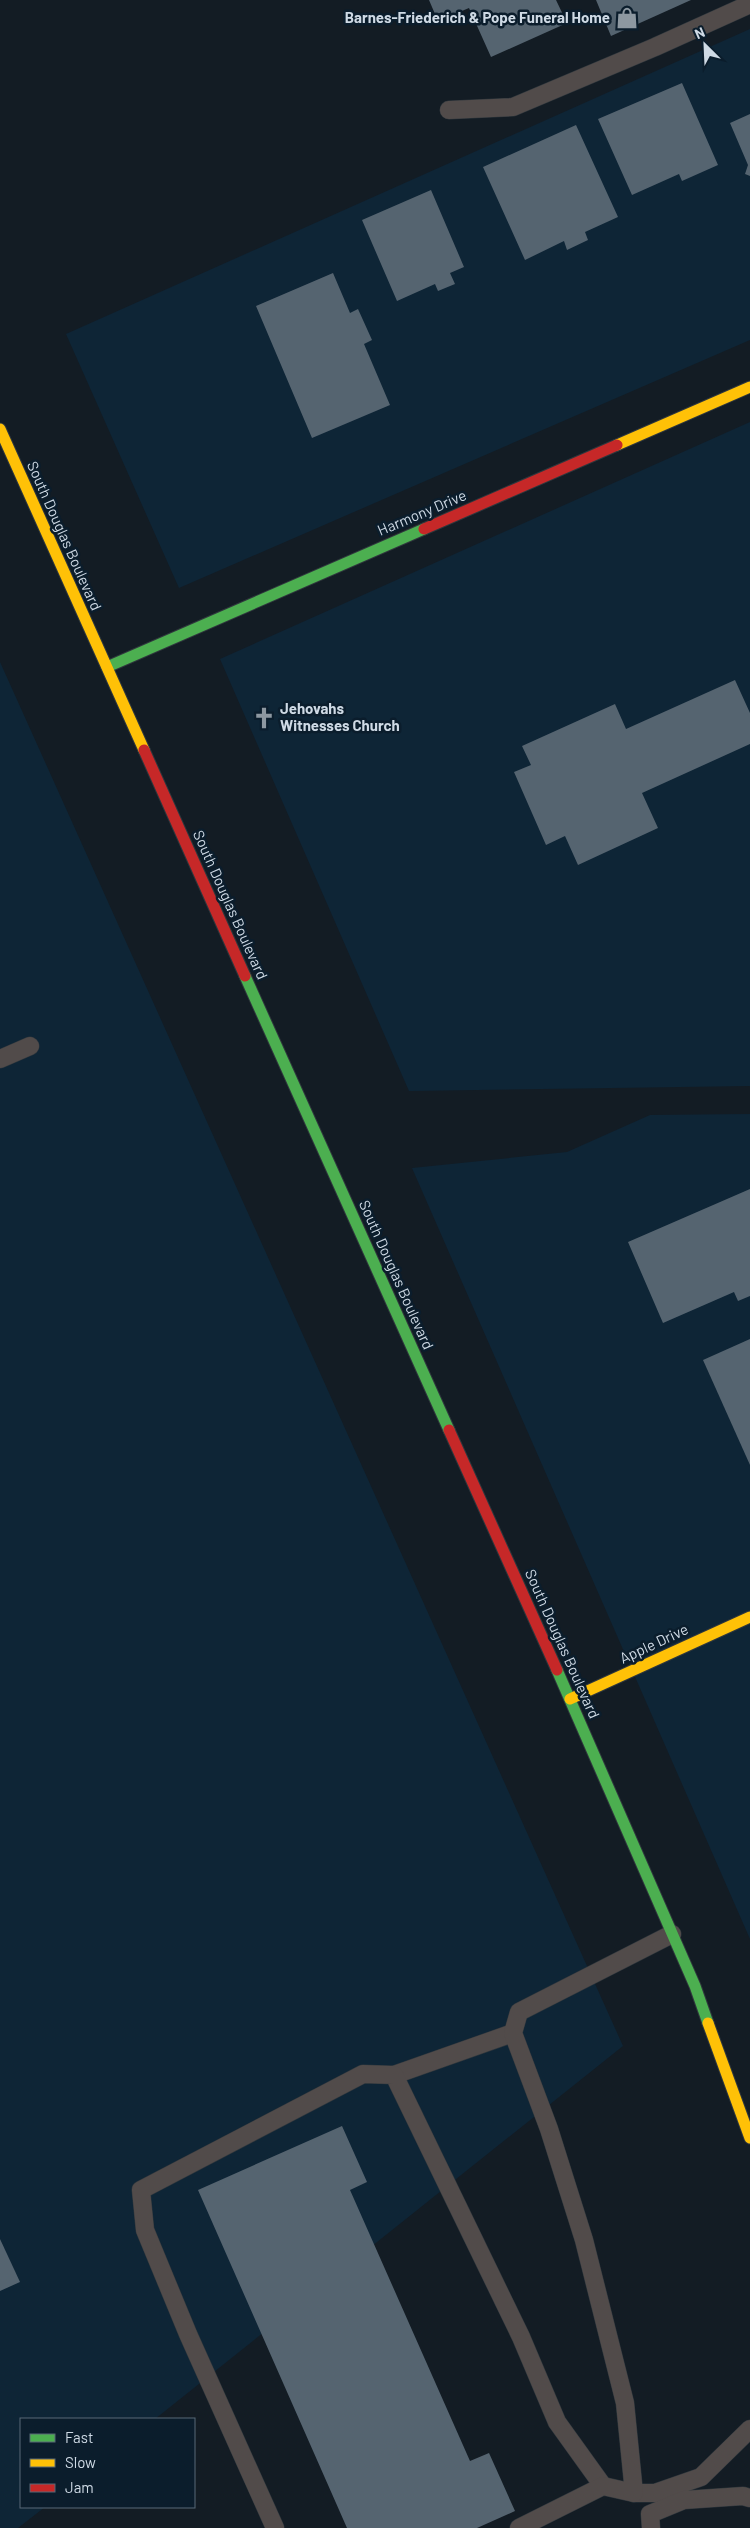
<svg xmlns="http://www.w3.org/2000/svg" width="750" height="2528" viewBox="0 0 750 2528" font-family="Barlow,sans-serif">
<rect width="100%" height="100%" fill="#131c24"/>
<g fill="#0e2536">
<path d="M750,29V340L179,588L66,334Z"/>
<path d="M750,422V1086L409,1091L220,659Z"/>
<path d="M0,662L623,2046L155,2419H21V2507H45L18,2528H0Z"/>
<path d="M750,1114V1939L412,1168L567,1152L650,1115Z"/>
</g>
<g fill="#556470">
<path d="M429,0H556L567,23L491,57L469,8L438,21Z"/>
<path d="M596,0H691L611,36Z"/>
<path d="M682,83L718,165L682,181L679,174L632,195L598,119Z"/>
<path d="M750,114V176L745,174L748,165L730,123Z"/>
<path d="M576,125L618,217L585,232L588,240L567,250L564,241L525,260L483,167Z"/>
<path d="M431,190L464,267L450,273L455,284L438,291L435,284L397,301L362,220Z"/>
<path d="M333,273L350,313L358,309L372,340L364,344L390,405L312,438L256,306Z"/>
<path d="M735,680L750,713V744L642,793L658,828L578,865L565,836L546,845L514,772L531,765L522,746L615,704L626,729Z"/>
<path d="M750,1189V1296L738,1301L734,1292L663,1323L628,1242Z"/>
<path d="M750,1339V1465L703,1360Z"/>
<path d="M342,2126L367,2182L350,2190L470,2461L489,2453L515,2511L477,2528H347L198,2190Z"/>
<path d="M0,2239L20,2282L0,2291Z"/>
</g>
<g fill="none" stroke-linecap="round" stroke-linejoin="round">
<g stroke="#2f373d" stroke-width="19">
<g id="lane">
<path d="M449,110L513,107L655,47L750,4"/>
<path d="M0,1059L30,1046"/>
<path d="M394,2075L513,2033"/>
<path d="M634,2493H655L701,2477L750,2429"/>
<path d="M275,2528L188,2334L145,2230L141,2190L363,2074L394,2075L521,2337L557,2422L603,2486"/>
<path d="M519,2528L603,2486L634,2493L625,2403L584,2240L549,2129L513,2033L519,2012L672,1934"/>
<path d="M651,2528L650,2514L684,2500L743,2496L750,2498"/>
</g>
</g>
<g stroke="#2f373d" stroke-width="13">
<g id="fast">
<path d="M107,667L424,529"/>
<path d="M245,976L449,1430"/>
<path d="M557,1670L695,1986L708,2023"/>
</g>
</g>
<g stroke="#2f373d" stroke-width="13">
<g id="slow">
<path d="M0,429L144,750"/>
<path d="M617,445L750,387"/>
<path d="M570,1699L750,1617"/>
<path d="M708,2023L750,2138"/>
</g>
</g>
<g stroke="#2f373d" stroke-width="13">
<g id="jam">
<path d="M424,529L617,445"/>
<path d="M144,750L245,976"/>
<path d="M449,1430L557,1670"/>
</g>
</g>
<use href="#lane" stroke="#514b4a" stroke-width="18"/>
<use href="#fast" stroke="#4caf50" stroke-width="11"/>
<use href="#slow" stroke="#ffc107" stroke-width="11"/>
<use href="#jam" stroke="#c62828" stroke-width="11"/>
</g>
<defs>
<g id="shop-bare" transform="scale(1.725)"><path d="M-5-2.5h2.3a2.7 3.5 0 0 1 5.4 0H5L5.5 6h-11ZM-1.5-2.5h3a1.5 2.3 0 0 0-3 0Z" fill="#8d98a1" stroke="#0b1d2c" stroke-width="2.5" paint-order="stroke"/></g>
<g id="church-bare" transform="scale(1.725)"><path d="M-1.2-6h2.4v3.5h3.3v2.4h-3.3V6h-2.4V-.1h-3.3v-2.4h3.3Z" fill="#8d98a1" stroke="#0b1d2c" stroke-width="2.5" paint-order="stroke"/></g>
</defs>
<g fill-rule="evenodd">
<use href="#shop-bare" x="627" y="18"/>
<use href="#church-bare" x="264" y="718"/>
</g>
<g text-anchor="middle" stroke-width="5" stroke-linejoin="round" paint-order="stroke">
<g font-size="15" font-weight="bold" fill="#cfdae5" stroke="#0b1d2c" text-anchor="end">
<text x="610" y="23">Barnes-Friederich &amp; Pope Funeral Home</text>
<text x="280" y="714" text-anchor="start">Jehovahs<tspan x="280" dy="17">Witnesses Church</tspan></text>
</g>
<g font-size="15" fill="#cfdae5" stroke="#0b1d2c">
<text transform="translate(422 513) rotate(-23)" y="5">Harmony Drive</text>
<text transform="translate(64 536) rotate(66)" y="5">South Douglas Boulevard</text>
<text transform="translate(230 905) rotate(66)" y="5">South Douglas Boulevard</text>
<text transform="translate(396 1275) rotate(66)" y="5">South Douglas Boulevard</text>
<text transform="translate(562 1644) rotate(66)" y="5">South Douglas Boulevard</text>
<text transform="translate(654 1644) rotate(-25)" y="5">Apple Drive</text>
</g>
</g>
<rect x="20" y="2418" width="175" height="90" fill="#0b1d2c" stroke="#596976"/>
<rect x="30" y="2434" width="25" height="8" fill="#4caf50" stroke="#596976"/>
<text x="65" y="2443" font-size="15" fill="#cfdae5">Fast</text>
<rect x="30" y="2459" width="25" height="8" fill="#ffc107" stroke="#596976"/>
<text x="65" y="2468" font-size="15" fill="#cfdae5">Slow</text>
<rect x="30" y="2484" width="25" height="8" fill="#c62828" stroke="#596976"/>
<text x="65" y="2493" font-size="15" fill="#cfdae5">Jam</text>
<g transform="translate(705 45) rotate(336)" stroke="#0b1d2c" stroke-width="4" paint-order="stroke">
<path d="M0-4L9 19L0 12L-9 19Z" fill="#cfdae5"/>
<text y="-8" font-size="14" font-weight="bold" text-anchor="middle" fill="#cfdae5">N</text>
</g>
</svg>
